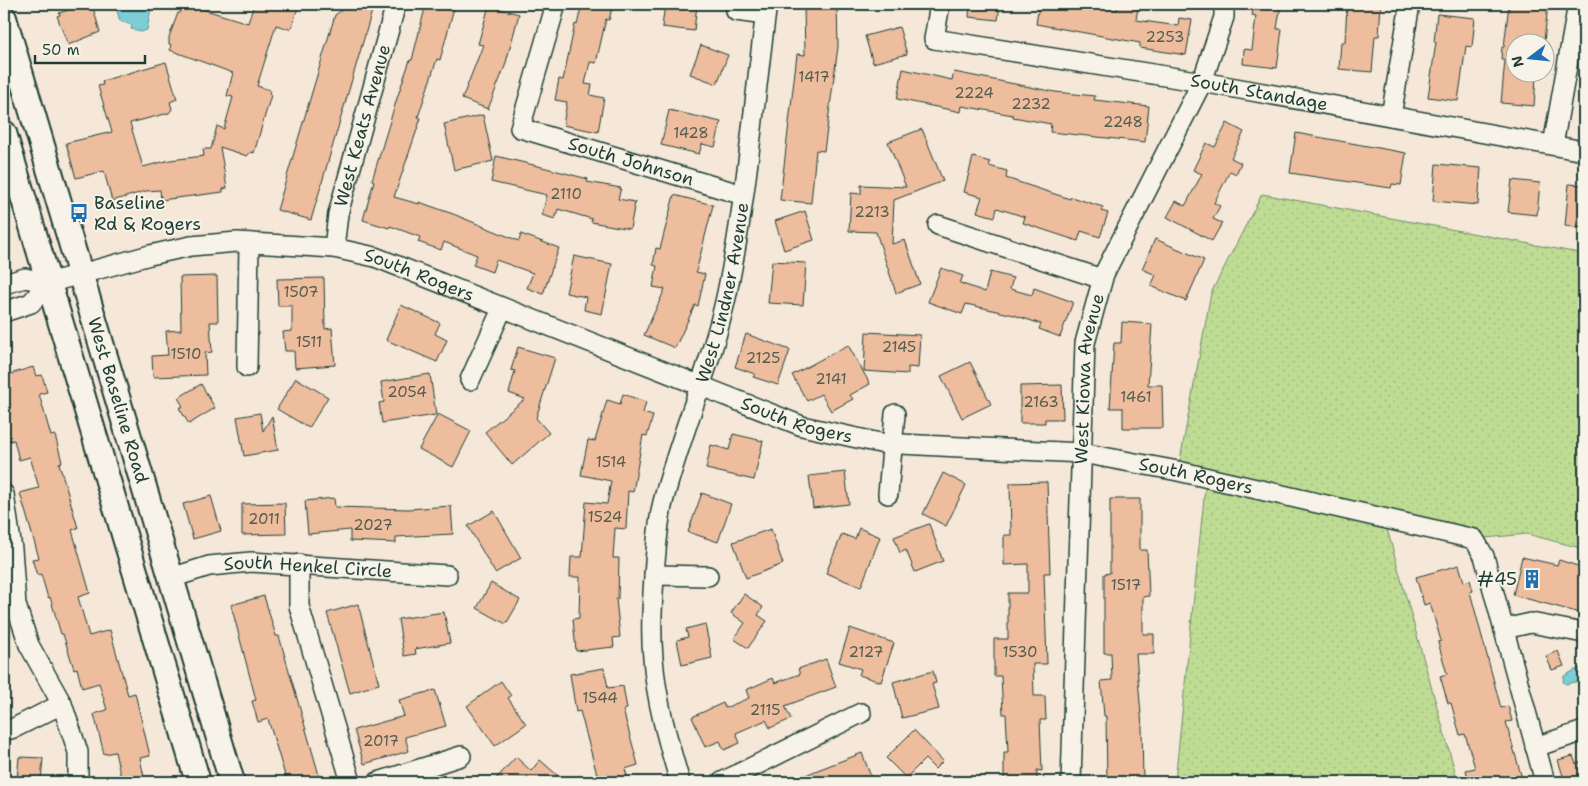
<svg xmlns="http://www.w3.org/2000/svg" width="1588" height="786" viewBox="0 0 1588 786" font-family="'Shantell Sans',sans-serif">
<defs>
<pattern id="grass-dots" width="8" height="8" patternUnits="userSpaceOnUse" patternTransform="scale(1.25)"><rect width="8" height="8" fill="#bfdc94"/><path d="M2 2h.1M6 6h.1" fill="none" stroke="#a4be80" stroke-width="1.8" stroke-linecap="round"/></pattern>
</defs>
<rect width="100%" height="100%" fill="#f5e8d9"/>
<filter id="ink" filterUnits="userSpaceOnUse"><feTurbulence type="fractalNoise" baseFrequency=".02" numOctaves="2"/><feDisplacementMap in="SourceGraphic" scale="10" xChannelSelector="R" yChannelSelector="G"/><feConvolveMatrix kernelMatrix="1 2 1 2 8 2 1 2 1" color-interpolation-filters="sRGB"/></filter>
<g filter="url(#ink)">
<path fill="url(#grass-dots)" stroke="#6f8c64" d="M1262,194L1584,254V549L1527,534L1474,539L1384,518L1458,782H1175L1206,478L1178,471L1211,293Z"/>
<g fill="#7ccdd5" stroke="#579395">
<path d="M115,4H162L151,7L147,30L141,32L131,29L132,25L120,21Z"/>
<path d="M1579,668L1584,669V680L1566,684L1563,682L1564,676Z"/>
</g>
<g fill="#eebd9e" stroke="#1f3d34">
<path d="M88,4H92L100,32L68,45L57,16L60,15L59,13Z"/>
<path d="M254,4H299L292,27L289,29L276,25L257,86L270,90L269,94L271,95L254,153L251,152L247,156L220,147L227,188L223,189V192L161,200L160,190L146,191L112,201L104,171L76,178L66,143L112,132L98,86L103,85L102,81L166,62L177,99L170,102L172,109L169,113L130,123L143,167L170,160L204,156L203,149H211L217,126L224,129L233,97L227,96L233,73L170,50L171,45L169,44V37L178,13H180L183,8L187,9L189,5L248,23Z"/>
<path d="M344,4H374L311,220L277,210L335,15L343,9Z"/>
<path d="M426,4H455L440,60L437,59L418,117L421,118L394,197L419,204V202L453,214L519,241L521,234L559,248L543,294L527,288L533,273L496,260L492,272L473,265L477,255L444,242L441,250L418,242L420,237L390,226L389,228L363,220L374,181L372,180L398,95L410,60H412Z"/>
<path d="M582,4H613L609,20L606,19L596,63L590,62L585,84L592,85L590,95L604,98L598,132L563,125L567,102L555,100L559,79L563,80L575,24L577,25Z"/>
<path d="M665,4H697L694,31L662,27Z"/>
<path d="M970,4H1000L998,20L969,17Z"/>
<path d="M1039,4H1082L1117,10L1118,5L1138,7L1136,20L1178,26L1179,18L1192,20L1186,55L1140,48V43L1036,24Z"/>
<path d="M1254,4H1281L1277,29H1282L1277,68L1243,64L1244,49L1252,50L1256,16L1252,15Z"/>
<path d="M1358,4H1381L1379,36H1375L1372,72L1339,69L1341,42H1345L1347,5L1358,6Z"/>
<path d="M1509,4H1548L1544,42H1516V76L1536,77L1534,106L1501,103L1505,60H1501L1502,47H1504Z"/>
<path d="M804,5H837L838,47L824,151L816,150L811,203L780,200L797,54L805,55Z"/>
<path d="M489,6L519,14L505,66L488,109L462,99L483,45L478,44Z"/>
<path d="M1437,14L1475,18L1472,47L1466,46L1458,101L1428,97L1436,42H1434Z"/>
<path d="M899,27L907,54L873,63L865,36Z"/>
<path d="M701,45L728,55L717,84L690,74Z"/>
<path d="M903,69L952,80L954,72L1055,92L1095,96L1094,100L1149,106L1145,142L1050,132L1051,124L1013,117V115L962,106L961,112L897,99Z"/>
<path d="M669,110L721,122L715,147L702,144L699,154L661,145Z"/>
<path d="M483,115L493,161L454,170L444,124Z"/>
<path d="M1227,123L1244,132L1231,158L1241,163L1236,174L1230,171L1214,203L1220,206L1213,219L1222,223L1212,241L1167,217L1176,201L1185,206L1202,174L1193,170L1206,143L1215,147Z"/>
<path d="M922,129L943,181L894,200L892,244L905,240L920,284L896,293L876,232L849,231L851,193L861,194V185L906,187L888,142Z"/>
<path d="M1296,133L1406,153L1401,185L1392,184L1391,188L1290,173Z"/>
<path d="M496,156L546,168L588,179L587,182L621,188L618,199L635,202L630,229L591,222L592,219L558,209L555,219L542,215L547,195L491,182Z"/>
<path d="M973,157L990,162L989,166L1007,171L1006,178L1070,199L1071,197L1103,207L1101,211L1108,213L1100,237L1081,231L1078,241L1023,223L1025,217L997,208L995,217L977,212L982,197L964,192Z"/>
<path d="M1436,164L1481,168L1478,205L1433,201Z"/>
<path d="M1512,180L1540,183L1537,215L1508,212Z"/>
<path d="M1569,184L1584,185V228L1565,226Z"/>
<path d="M674,195L713,205L696,272L705,274L698,306L695,305L675,348L644,335L665,289L653,287L657,266L653,265L656,248L660,249Z"/>
<path d="M805,211L814,240L784,250L775,221Z"/>
<path d="M1155,239L1204,260L1186,301L1151,286L1156,275L1142,269Z"/>
<path d="M574,256L612,264L602,314L584,310L586,297L566,293Z"/>
<path d="M772,261L806,263L803,305L768,303Z"/>
<path d="M941,268L963,276L960,283L985,292L990,272L1013,278L1010,289L1032,295L1034,288L1073,302L1060,337L1039,329L1041,324L1014,315L966,304L962,314L928,302Z"/>
<path d="M217,276L218,322H210L212,352L205,353L206,375L153,377L152,356L168,355L166,331L181,330L180,277Z"/>
<path d="M324,278L325,329L332,328L335,365L295,368L294,351H285L283,332L292,331V306H278L277,279Z"/>
<path d="M401,305L440,323L435,334L447,340L437,362L386,340Z"/>
<path d="M1122,322L1152,324L1148,385H1162L1163,428H1123V408H1110L1114,343H1121Z"/>
<path d="M866,332L920,335L918,368L908,367V374L864,371Z"/>
<path d="M746,334L790,350L778,385L753,377L755,374L735,367Z"/>
<path d="M848,345L870,384L850,395L853,399L831,411L821,394L807,401L792,375Z"/>
<path d="M518,347L555,358L536,418L549,433L512,465L485,432L525,399L509,393L515,371L511,370Z"/>
<path d="M970,362L991,404L962,418L941,376Z"/>
<path d="M33,367L36,376L42,375L47,392L39,394L51,436L55,435L62,462L59,463L78,528L72,530L90,593L78,597L89,636L110,630L128,695L135,693L150,756L140,758L145,782H122L115,752L104,754L94,714L107,710L99,683L82,688L77,668L74,669L63,634H61L50,597L48,598L41,574L37,575L32,559L39,558L20,493L39,488L30,457L19,460L14,440L6,442L4,433V376Z"/>
<path d="M430,374L436,415L382,423L379,403L384,402L381,382Z"/>
<path d="M296,378L328,397L309,428L277,409Z"/>
<path d="M201,384L215,408L189,424L179,408L183,406L178,398Z"/>
<path d="M1062,385L1063,419H1045V423H1020V386Z"/>
<path d="M623,394L646,402L643,413L653,416L647,436L643,435L633,492L628,491L626,529L615,528L613,558H619L618,599H616L620,637L613,638L614,647L576,651L573,619L579,618L580,577H570L571,557H582L586,502L607,504L611,481L581,475L588,440L595,441L607,400L620,404Z"/>
<path d="M260,413L263,431L272,416L278,450L244,456L237,417Z"/>
<path d="M438,414L471,431L453,467L419,449Z"/>
<path d="M733,434L763,441L754,480L706,469L711,445L729,450Z"/>
<path d="M845,472L849,504L813,508L809,476Z"/>
<path d="M943,473L966,485L946,526L923,514Z"/>
<path d="M1047,482L1050,573H1044L1047,664H1033L1034,696H1045L1046,720H1040L1042,771L1037,770V782H1004V752H1008L1006,714H1003L1001,676H994V639H1008V593H1028V564L1004,565V535H1011L1010,483Z"/>
<path d="M702,493L731,504L718,542L688,532Z"/>
<path d="M211,496L221,531L193,539L183,504Z"/>
<path d="M334,498L335,507L408,509L451,506L453,534L396,537V543L350,541V530L308,534L305,501Z"/>
<path d="M1110,499H1140V550H1147L1149,596L1143,597V634H1154V654H1136L1142,727L1143,782H1107L1106,716H1104L1101,681L1112,680L1111,653H1104V574L1110,573Z"/>
<path d="M285,503L286,534L242,535V504Z"/>
<path d="M494,511L521,558L495,573L468,526Z"/>
<path d="M929,524L943,561L915,572L906,550L900,553L894,537Z"/>
<path d="M859,528L880,537L861,587L826,573L842,534L855,539Z"/>
<path d="M771,529L783,564L746,578L733,542Z"/>
<path d="M1522,557L1557,565L1559,560L1584,568V614L1513,595Z"/>
<path d="M1459,565L1464,582L1470,580L1473,591L1470,592L1501,708L1508,706L1512,721L1506,722L1523,782H1469L1466,770L1475,768L1465,734L1460,735L1451,703H1448L1440,676L1447,674L1438,642L1441,641L1430,603L1424,605L1416,577Z"/>
<path d="M491,583L520,600L506,624L477,608Z"/>
<path d="M744,594L763,607L758,615L767,621L748,648L734,639L745,623L731,613Z"/>
<path d="M264,596L276,636H279L321,782H287L268,719L258,722L252,701L256,700L231,605Z"/>
<path d="M358,604L379,684L350,693L327,613Z"/>
<path d="M444,612L450,643L415,649L416,654L404,656L398,619Z"/>
<path d="M705,624L712,658L682,665L677,640L688,637L686,629Z"/>
<path d="M850,628L894,643L881,682L859,675L861,669L839,662Z"/>
<path d="M1558,651L1564,666L1552,670L1546,656Z"/>
<path d="M826,659L836,687L785,706L791,719L770,728L766,720L736,733L740,743L724,750L720,741L705,747L692,717L723,703L725,708L749,698L746,690L773,678L775,683L800,674L798,669Z"/>
<path d="M604,668L608,688L623,686L627,709L623,710L638,765L625,769L629,782H599L580,711L576,712L570,674Z"/>
<path d="M933,671L936,683L932,684L939,709L902,718L893,682Z"/>
<path d="M501,681L511,696L508,698L526,724L495,746L467,706Z"/>
<path d="M435,690L446,726L405,737L409,751L364,764L354,730L404,716L399,700Z"/>
<path d="M914,730L943,761L935,769L925,759L906,778L886,758Z"/>
<path d="M862,753L873,782H790L815,771Z"/>
<path d="M1573,756L1576,764L1584,761V782H1565L1558,760Z"/>
<path d="M19,757L43,758L41,782L17,780Z"/>
<path d="M516,757L531,771L540,760L565,782H493Z"/>
</g>
<g fill="none" stroke-linecap="round" stroke-linejoin="round">
<g stroke="#1f3d34" stroke-width="22">
<g id="minor">
<path id="s1" d="M556,4L520,128L743,195"/>
<path id="s2" d="M940,4L934,39L1202,82L1584,151"/>
<path d="M736,11L765,15"/>
<path d="M1391,116L1410,4"/>
<path d="M1553,145L1578,4"/>
<path d="M938,225L1102,279"/>
<path id="s3" d="M334,248L338,214L396,4"/>
<path id="s4" d="M4,284L25,278L48,283L150,255L191,246L237,242L334,248L375,257L802,426L880,443L1082,453L1178,471L1474,539L1484,556L1545,782"/>
<path d="M4,312L31,303L48,283"/>
<path d="M247,367L249,243"/>
<path d="M470,380L502,309"/>
<path d="M4,494L12,549L16,605L29,645L62,704L78,752V782"/>
<path d="M888,494L895,414"/>
<path d="M299,564V606L351,782"/>
<path d="M654,575L708,576"/>
<path id="s5" d="M171,578L209,566L251,562L447,575"/>
<path d="M1504,629L1531,623L1584,633"/>
<path d="M4,731L14,728L62,704"/>
<path d="M1535,747L1584,731"/>
<path d="M378,782L461,756"/>
<path id="s6" d="M680,782C668,742 656,700 653,658C650,626 653,594 655,562C657,542 658,522 663,502C681,432 712,364 727,293C747,198 754,100 767,4"/>
<path d="M722,782L861,713"/>
<path id="s7" d="M1071,782L1085,343L1104,274L1202,82L1224,17V4"/>
</g>
</g>
<g stroke="#1f3d34" stroke-width="28">
<g id="major">
<path id="s8" d="M4,18L232,782"/>
<path d="M4,133L198,782"/>
</g>
</g>
<use href="#minor" stroke="#f7f3e8" stroke-width="19"/>
<use href="#major" stroke="#f7f3e8" stroke-width="24"/>
</g>
</g>
<defs>
<g id="bus-bare" transform="scale(1.5)"><path d="M-5-6H5V4H4V6H2V4H-2V6H-4V4H-5ZM-3.5-4V0h7V-4ZM-3.5 1.2v1.5H-2V1.2ZM2 1.2v1.5H3.5V1.2Z" fill="#1f6fb2" stroke="#f7f3e8" stroke-width="2.5" paint-order="stroke"/></g>
<g id="building-bare" transform="scale(1.5)"><path d="M-4-6H4V6H1V3H-1V6H-4ZM-2.5-4.3h1.7v1.8h-1.7ZM.8-4.3h1.7v1.8H.8ZM-2.5-1h1.7V.8h-1.7ZM.8-1h1.7V.8H.8Z" fill="#1f6fb2" stroke="#f7f3e8" stroke-width="2.5" paint-order="stroke"/></g>
</defs>
<g fill-rule="evenodd">
<use href="#bus-bare" x="79" y="213"/>
<use href="#building-bare" x="1532" y="579"/>
</g>
<g text-anchor="middle" stroke-width="4" stroke-linejoin="round" paint-order="stroke">
<g font-size="15" fill="#535d4e">
<text x="1165" y="42">2253</text>
<text x="814" y="82">1417</text>
<text x="974" y="98">2224</text>
<text x="1031" y="109">2232</text>
<text x="1123" y="127">2248</text>
<text x="691" y="138">1428</text>
<text x="566" y="199">2110</text>
<text x="872" y="217">2213</text>
<text x="301" y="297">1507</text>
<text x="309" y="347">1511</text>
<text x="899" y="352">2145</text>
<text x="186" y="359">1510</text>
<text x="763" y="363">2125</text>
<text x="831" y="384">2141</text>
<text x="407" y="397">2054</text>
<text x="1136" y="402">1461</text>
<text x="1041" y="407">2163</text>
<text x="611" y="467">1514</text>
<text x="605" y="522">1524</text>
<text x="264" y="524">2011</text>
<text x="373" y="530">2027</text>
<text x="1126" y="590">1517</text>
<text x="866" y="657">2127</text>
<text x="1020" y="657">1530</text>
<text x="600" y="703">1544</text>
<text x="765" y="715">2115</text>
<text x="381" y="746">2017</text>
</g>
<g font-size="18" fill="#1f3d34" stroke="#f7f3e8">
<text dy="6" stroke="none"><textPath href="#s2" startOffset="365">South Standage</textPath></text>
<text dy="6" stroke="none"><textPath href="#s3" startOffset="126">West Keats Avenue</textPath></text>
<text dy="6" stroke="none"><textPath href="#s1" startOffset="245">South Johnson</textPath></text>
<text dy="6" stroke="none"><textPath href="#s4" startOffset="426">South Rogers</textPath></text>
<text dy="6" stroke="none"><textPath href="#s6" startOffset="502">West Lindner Avenue</textPath></text>
<text dy="6" stroke="none"><textPath href="#s7" startOffset="404">West Kiowa Avenue</textPath></text>
<text dy="6" stroke="none"><textPath href="#s8" startOffset="399">West Baseline Road</textPath></text>
<text dy="6" stroke="none"><textPath href="#s4" startOffset="831">South Rogers</textPath></text>
<text dy="6" stroke="none"><textPath href="#s4" startOffset="1236">South Rogers</textPath></text>
<text dy="6" stroke="none"><textPath href="#s5" startOffset="139">South Henkel Circle</textPath></text>
</g>
<g font-size="18" fill="#1f3d34" stroke="#f7f3e8" text-anchor="start">
<text x="94" y="209">Baseline<tspan x="94" dy="21">Rd &amp; Rogers</tspan></text>
<text x="1517" y="585" text-anchor="end">#45</text>
</g>
</g>
<rect width="1588" height="786" fill="none" stroke="#f7f3e8" stroke-width="20"/>
<rect x="10" y="10" width="1568" height="766" fill="none" stroke="#1f3d34" stroke-width="2" filter="url(#ink)"/>
<g transform="translate(1530 58) rotate(254)"><circle r="24" fill="#f7f3e8" stroke="#a1aaa0"/>
<path d="M0-4L9 19L0 12L-9 19Z" fill="#1f6fb2"/>
<text y="-8" font-size="14" font-weight="bold" text-anchor="middle" fill="#1f3d34">N</text>
</g>
<path d="M35 55v8h110v-8" fill="none" stroke="#1f3d34" stroke-width="2.5"/>
<text x="42" y="55" font-size="15" fill="#1f3d34" stroke="#f7f3e8" stroke-width="4" paint-order="stroke">50 m</text>
</svg>
